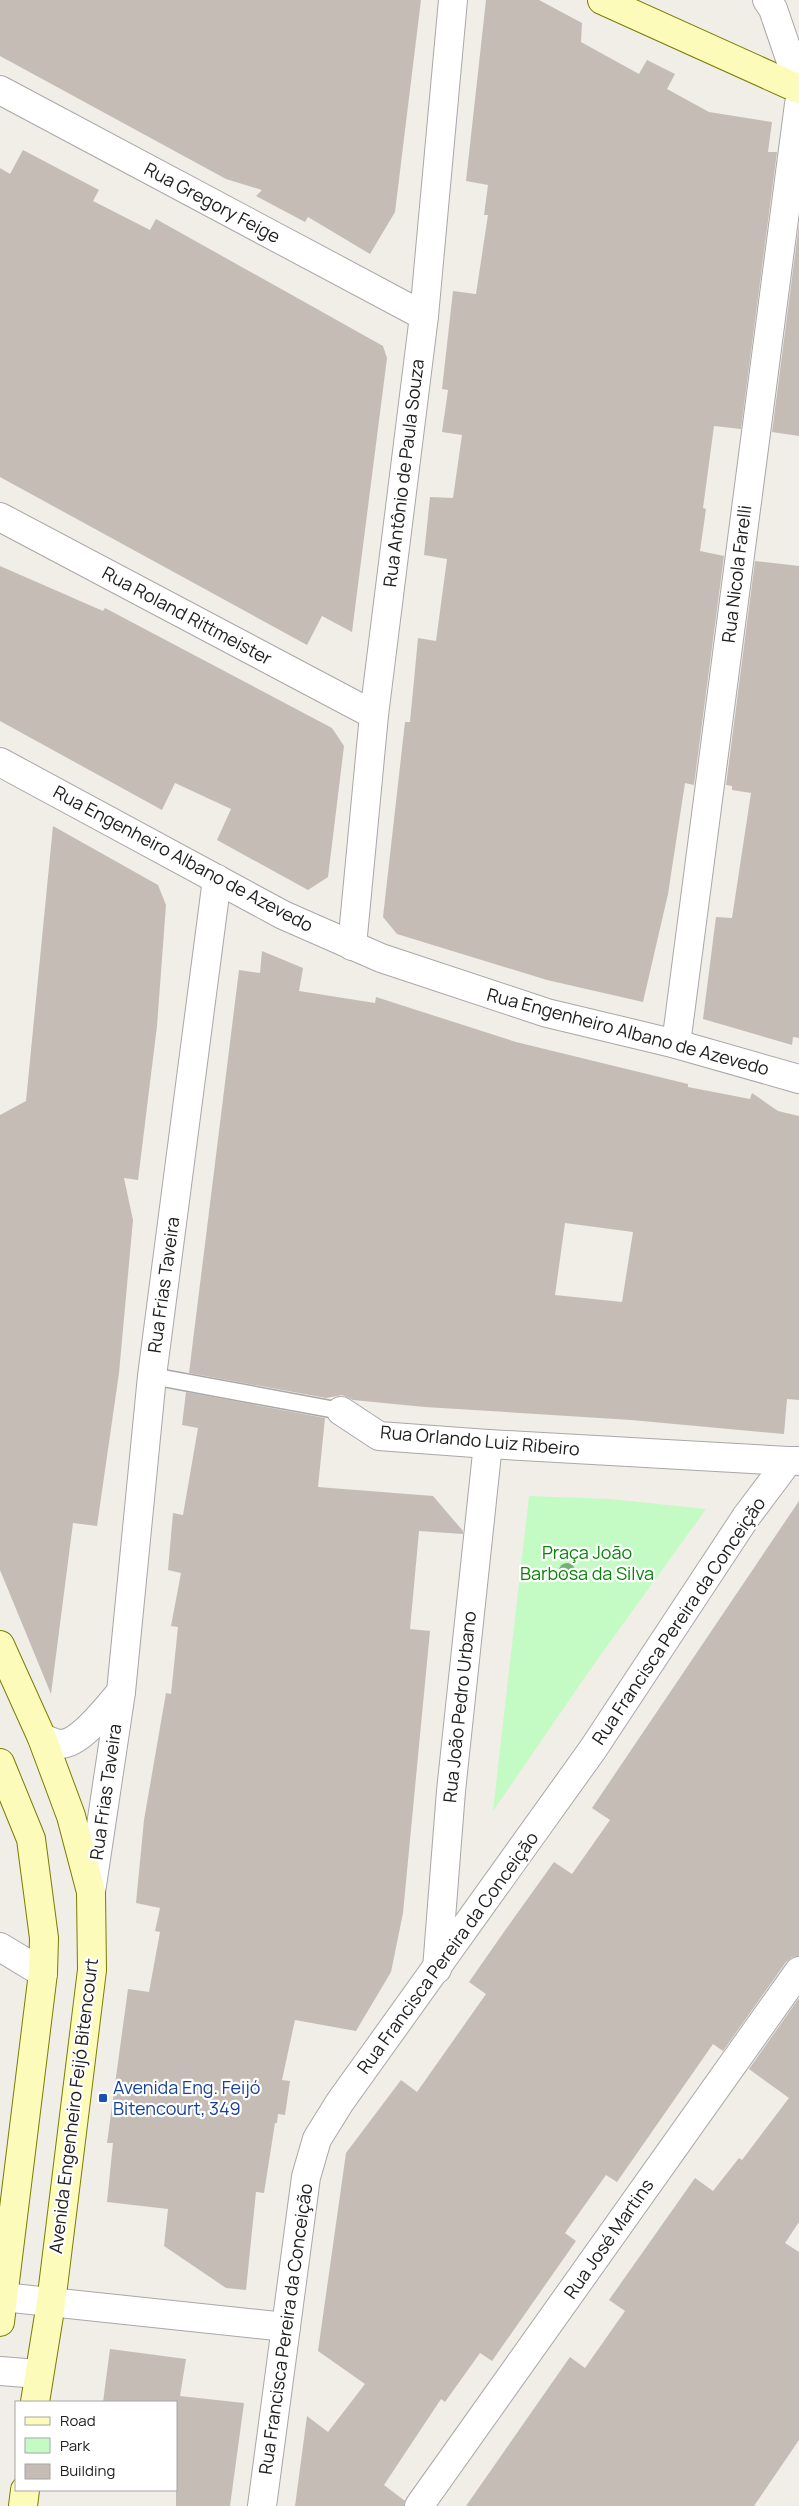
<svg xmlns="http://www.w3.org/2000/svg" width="799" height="2506" viewBox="0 0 799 2506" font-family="Manrope,sans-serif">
<rect width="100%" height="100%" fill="#f1ede7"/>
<path fill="#c4fbc4" d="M529,1496L610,1499L706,1509L592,1667L493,1811Z"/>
<g fill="#c6bcb6" fill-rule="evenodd">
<path d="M0,0H421L395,212L370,254L308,217L305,222L256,196L262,190L226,179L0,56Z"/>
<path d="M486,0H539L582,23L581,42L639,74L647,60L675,74L667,89L709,112L772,122L768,152H777L741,429L714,426L703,508L706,509L700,551L724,556L694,785L685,783L668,894L643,1002L547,980L397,934L383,917L405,722H410L418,638L436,641L447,559L424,555L430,497L453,498L462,435L442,432L448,390L442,389L453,291L476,294L488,215H484L488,185L466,181Z"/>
<path d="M23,150L99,190L93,201L150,230L156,219L383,346L387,358L352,632L322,616L307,645L0,477V168L10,174Z"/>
<path d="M799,224V436L772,432Z"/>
<path d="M755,561L799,566V1038L793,1037L792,1045L703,1019L716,917L732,918L751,793L732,790V786L726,785Z"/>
<path d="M0,566L103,611L105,608L332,728L344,746L328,877L308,890L217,840L231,809L175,783L162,810L0,721Z"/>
<path d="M53,826L158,885L166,905L157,1026L138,1180L124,1178L133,1220L119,1373L97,1526L73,1523L51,1694L0,1570V1115L26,1101Z"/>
<path d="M262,951L303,968L299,991L375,1003L376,997L516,1042L688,1084V1087L750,1099L752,1093L778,1111L799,1116V1400L787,1399L784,1434L631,1420L425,1407L353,1400L342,1395L326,1398L189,1373L239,970L260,973ZM565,1223L633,1232L622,1302L555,1295Z"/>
<path d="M186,1392L325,1418L318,1487L433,1496L463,1531V1534L419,1531L410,1629L430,1631L403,1913L391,1972L356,2031L295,2020L282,2080L290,2081L285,2115L278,2114L277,2123H275L264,2193L256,2192L246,2290L226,2288L164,2246L168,2209L107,2202L113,2143H107L128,1989L149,1992L160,1932L155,1931L160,1908L136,1903L144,1820L166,1693L171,1694L178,1627L171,1626L181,1573L168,1570L173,1513L183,1515L198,1428L182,1425Z"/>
<path d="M799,1501V1956L792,1957L786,1962L723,2051L713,2044L617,2182L606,2175L565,2233L576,2241L492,2361L480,2353L445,2402L441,2399L384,2485L405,2501L404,2506H295L307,2416L328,2432L365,2384L318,2351L346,2153L401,2080L417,2092L486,1994L469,1982L506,1929L554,1862L572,1874L610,1820L592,1808Z"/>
<path d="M799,1998V2222L785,2243L799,2252V2440L754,2506H466L570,2357L585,2368L625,2311L609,2300L695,2178L713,2191L739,2158L742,2160L789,2098L749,2069Z"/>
<path d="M110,2349L186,2359L180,2396L244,2403L230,2506H176V2402H103Z"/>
</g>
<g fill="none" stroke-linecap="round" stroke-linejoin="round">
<g stroke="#a8a8a8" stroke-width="19">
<path id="service" d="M152,1376L341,1411"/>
</g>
<g stroke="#a8a8a8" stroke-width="30">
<g id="minor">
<path d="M0,90L424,316"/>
<path d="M0,517L374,715"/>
<path d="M0,762L283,915L381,958L547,1013L676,1044L799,1079"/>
<path d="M352,946L374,715L424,316L453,0"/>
<path d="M676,1044L799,104"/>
<path d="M341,1411L379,1436L488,1444L788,1461"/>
<path d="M42,1738C48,1740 55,1744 61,1744C82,1743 108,1706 121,1692"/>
<path d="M91,1892L121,1692L152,1376L217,879"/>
<path d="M0,1947L43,1973"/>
<path d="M437,1969L451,1791L488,1444"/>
<path d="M3,2297L286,2327"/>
<path d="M0,2371L38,2374"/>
<path d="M419,2506L799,1971"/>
</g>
</g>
<g stroke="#a8a8a8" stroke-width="30">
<g id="tertiary">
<path d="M767,0L773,9L799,85"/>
<path d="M262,2506L306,2177L317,2139L340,2102L593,1749L746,1517L788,1461H799"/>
</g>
</g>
<g stroke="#797e01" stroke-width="30">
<g id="secondary">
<path d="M602,0L799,89"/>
<path d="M0,1645L42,1738L71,1816L91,1892L92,1970L51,2303L35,2402"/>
<path d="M0,1763L31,1839L44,1938L43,1973L0,2322"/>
<path d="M23,2506L25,2490"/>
</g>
</g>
<use href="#service" stroke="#fff" stroke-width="16"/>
<use href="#minor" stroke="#fff" stroke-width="28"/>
<use href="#tertiary" stroke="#fff" stroke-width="28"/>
<use href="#secondary" stroke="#fcfbba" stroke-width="28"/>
</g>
<circle fill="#71b46d" cx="567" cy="1571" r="8"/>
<rect fill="#1a4fb4" stroke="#fff" stroke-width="2" x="98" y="2093" width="10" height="10" rx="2.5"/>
<g text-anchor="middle" stroke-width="4.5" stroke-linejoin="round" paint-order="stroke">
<g font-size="18" fill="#212121" stroke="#fff">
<text transform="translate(212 203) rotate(28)" y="6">Rua Gregory Feige</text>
<text transform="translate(404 473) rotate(-83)" y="6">Rua Antônio de Paula Souza</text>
<text transform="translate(737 574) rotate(-83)" y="6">Rua Nicola Farelli</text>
<text transform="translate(187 616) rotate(28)" y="6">Rua Roland Rittmeister</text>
<text transform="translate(183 859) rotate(28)" y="6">Rua Engenheiro Albano de Azevedo</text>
<text transform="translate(628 1032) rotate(15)" y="6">Rua Engenheiro Albano de Azevedo</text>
<text transform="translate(164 1285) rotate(-82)" y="6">Rua Frias Taveira</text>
<text transform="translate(480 1441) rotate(5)" y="6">Rua Orlando Luiz Ribeiro</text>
<text transform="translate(679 1621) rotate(-56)" y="6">Rua Francisca Pereira da Conceição</text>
<text transform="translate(460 1707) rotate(-84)" y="6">Rua João Pedro Urbano</text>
<text transform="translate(106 1792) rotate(-82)" y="6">Rua Frias Taveira</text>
<text transform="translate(448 1953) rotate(-54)" y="6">Rua Francisca Pereira da Conceição</text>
<text transform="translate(74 2106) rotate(-83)" y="6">Avenida Engenheiro Feijó Bitencourt</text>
<text transform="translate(609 2239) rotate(-55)" y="6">Rua José Martins</text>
<text transform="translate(286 2329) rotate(-82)" y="6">Rua Francisca Pereira da Conceição</text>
</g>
<g font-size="18" fill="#088509" stroke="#fff">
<text x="587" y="1559">Praça João<tspan x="587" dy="21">Barbosa da Silva</tspan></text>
</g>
<g font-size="18" fill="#164399" stroke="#fff" text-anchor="start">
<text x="113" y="2094">Avenida Eng. Feijó<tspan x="113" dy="21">Bitencourt, 349</tspan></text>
</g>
</g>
<rect x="15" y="2401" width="162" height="90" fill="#ffffff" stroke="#a6a6a6"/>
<rect x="25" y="2417" width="25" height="8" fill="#fcfbba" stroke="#a6a6a6"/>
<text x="60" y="2426" font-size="15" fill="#212121">Road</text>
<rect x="25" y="2438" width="25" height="15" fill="#c4fbc4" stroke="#a6a6a6"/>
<text x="60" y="2451" font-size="15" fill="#212121">Park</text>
<rect x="25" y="2464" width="25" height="15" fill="#c6bcb6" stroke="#a6a6a6"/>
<text x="60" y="2476" font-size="15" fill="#212121">Building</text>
</svg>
